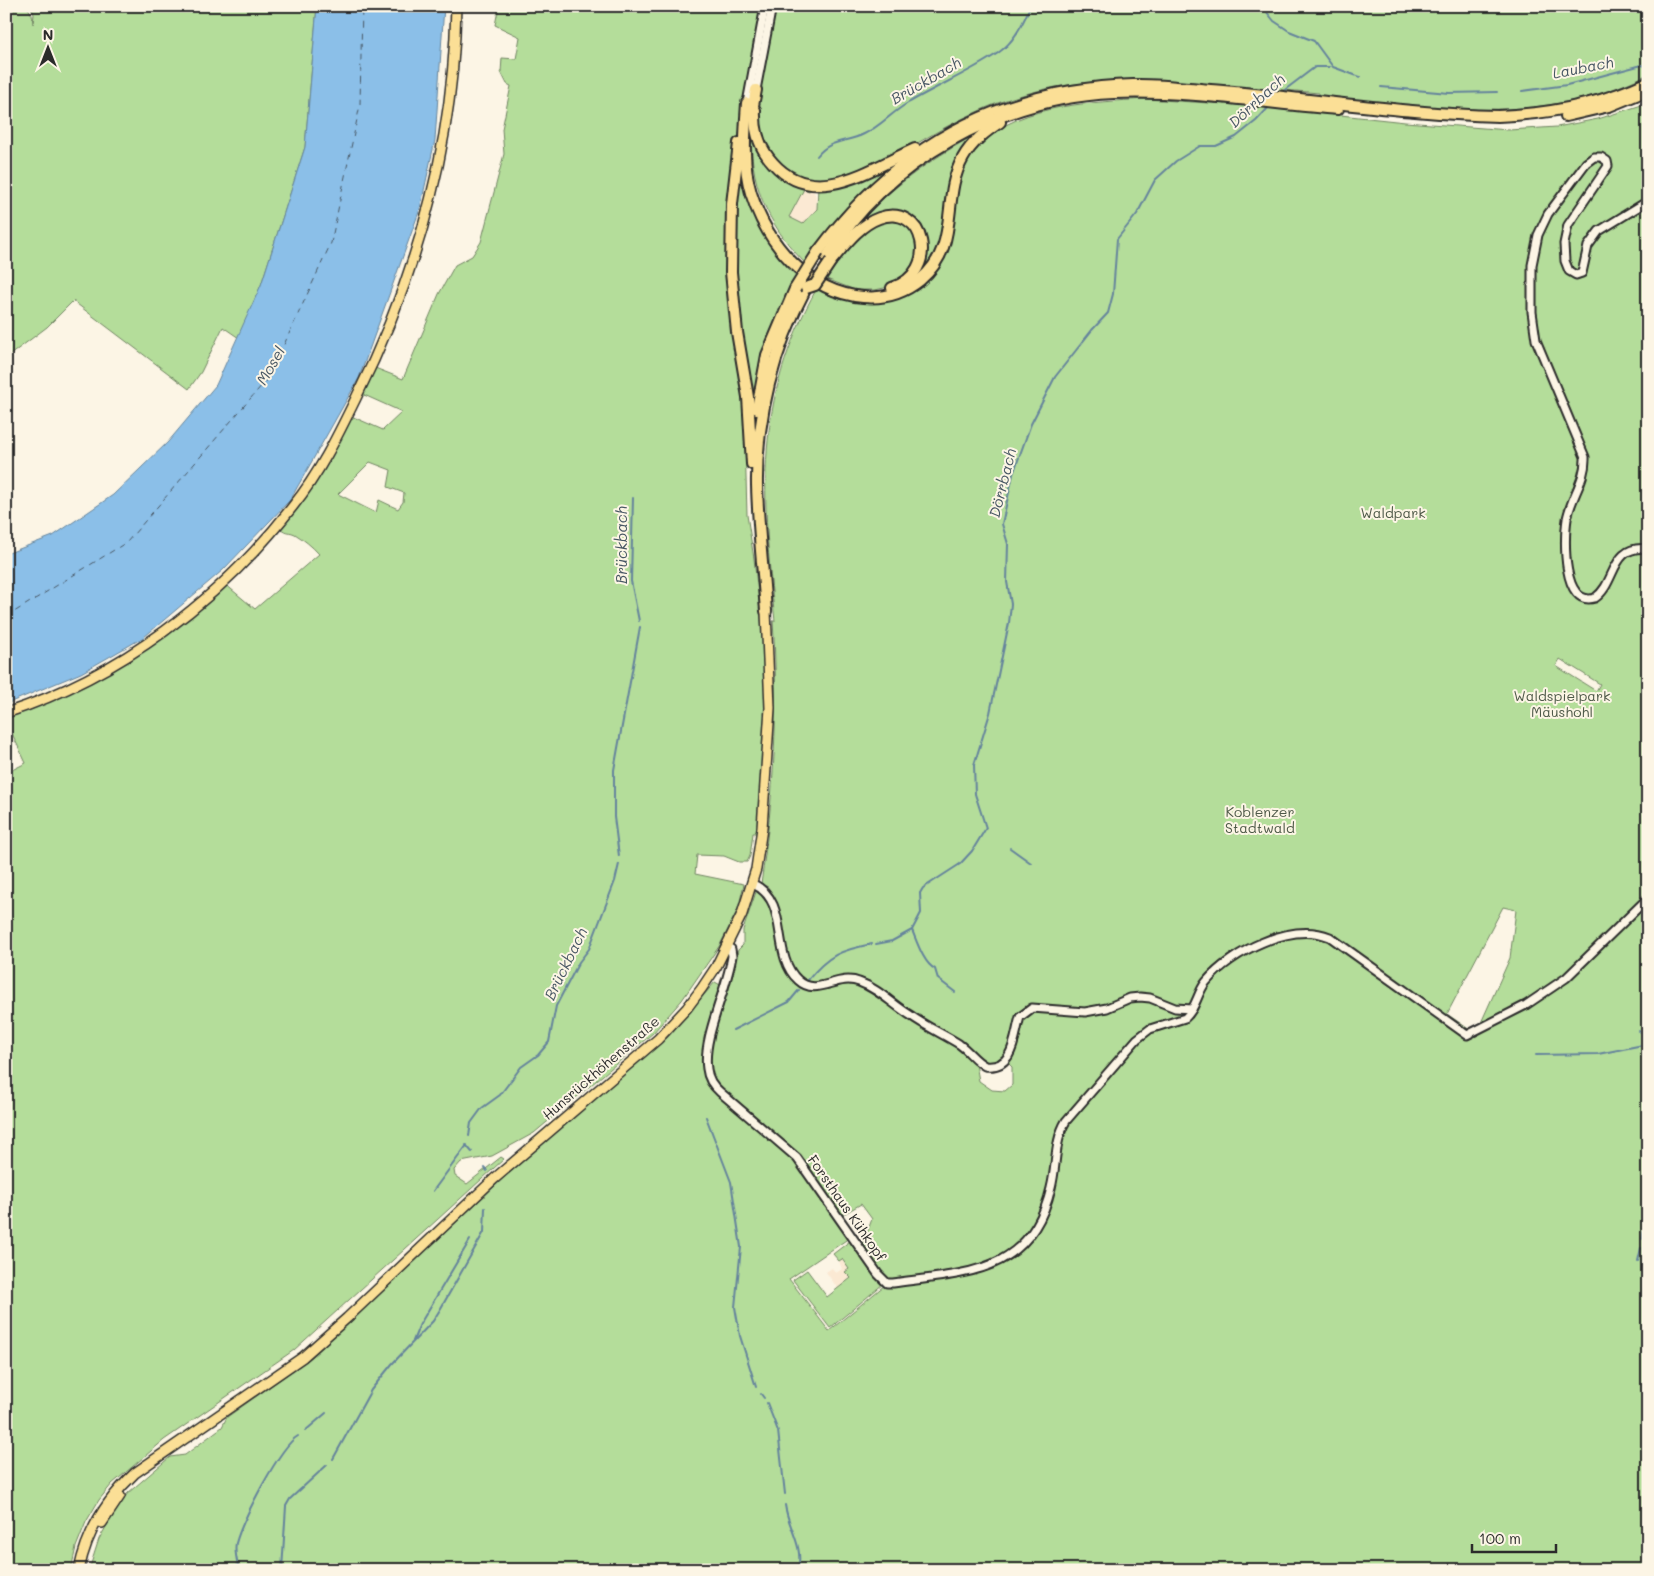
<svg xmlns="http://www.w3.org/2000/svg" width="1654" height="1576" viewBox="0 0 1654 1576" font-family="Mali,sans-serif">
<rect width="100%" height="100%" fill="#fcf5e5"/>
<filter id="ink" filterUnits="userSpaceOnUse"><feTurbulence type="fractalNoise" baseFrequency=".02" numOctaves="2"/><feDisplacementMap in="SourceGraphic" scale="10" xChannelSelector="R" yChannelSelector="G"/><feConvolveMatrix kernelMatrix="1 2 1 2 8 2 1 2 1" color-interpolation-filters="sRGB"/></filter>
<g filter="url(#ink)">
<g fill="#fbe9d3">
<path d="M804,189L809,191L812,189L816,196L817,209L803,224L789,217Z"/>
<path d="M841,1259L849,1269L851,1278L838,1289L826,1272L832,1268L836,1273L842,1269L839,1261Z"/>
</g>
<g fill="#b4dd9a" stroke="#708462" fill-rule="evenodd">
<path d="M6,6H27L32,15L33,24L34,14L30,6H317L305,147L261,285L239,338L223,327L201,372L189,389L73,301L47,327L6,358Z"/>
<path d="M499,6H762L728,194L744,402L747,515L754,559L765,655L766,703L757,833H753L750,856L747,862H739L724,856L697,855L695,874L744,884L738,909L720,945L682,1000L653,1033L534,1133L492,1156L461,1162L454,1170L455,1176L467,1184L501,1157L504,1159L294,1350L164,1440L112,1484L99,1500L86,1522L76,1547L71,1570H6V773L26,763L6,721V716L94,681L163,638L225,584L255,609L319,554C312,546 303,539 295,534C289,531 287,534 280,528C310,495 331,456 351,416L383,430L402,412L362,394L375,368L403,379L439,294L455,265L472,256L481,242L504,154L502,129L511,86L507,84L501,72L502,58L516,59L520,37L495,25ZM370,462L391,470L388,487L404,493L403,502L398,509L379,500L376,513L338,494Z"/>
<path d="M776,6H1648V74C1539,128 1435,107 1319,96V93C1288,90 1256,88 1225,86C1158,81 1091,75 1026,94C998,101 971,114 946,127C900,151 828,206 781,164C769,154 760,138 757,122C753,98 771,33 776,6Z"/>
<path d="M1145,99L1257,106L1405,122L1509,130L1557,127L1598,119L1648,103V1570H89L99,1539L117,1508L128,1493L170,1457L185,1455L222,1427L227,1417L312,1357L510,1172L669,1036L715,982L729,990L738,950L743,945V930L757,889L763,893L766,901L773,899L768,887L761,884C774,797 779,709 773,621H775C762,495 753,403 817,288L839,297L865,301L932,272C942,236 950,187 969,155C971,150 978,146 982,142C1024,103 1091,103 1145,99ZM1560,659L1600,684L1596,691L1556,666ZM1503,907L1516,910L1510,958L1480,1025L1470,1030L1447,1014ZM1007,1062L1012,1067V1085L1005,1091L992,1090L979,1081L976,1064ZM861,1204L872,1219L862,1246L840,1216ZM849,1238L885,1285L829,1331L789,1279Z"/>
<path d="M752,128L758,147L812,189L809,191L804,189L789,217L803,224L817,209L818,187L888,167L842,212L804,262C767,224 748,181 752,128Z"/>
<path d="M973,136L975,139L967,148L946,232L928,270L908,282L925,241L900,215L855,228C888,189 929,160 973,136Z"/>
<path d="M742,165L748,195L798,272L770,337L753,414C743,346 732,280 736,211C737,196 737,180 742,165Z"/>
<path d="M887,218L908,224L921,246L914,269L893,286L875,290H855L824,278C839,255 861,229 887,218Z"/>
<path d="M850,1241L883,1284L830,1328L793,1280L807,1270L827,1297L851,1278L845,1272L849,1269L842,1259L839,1261L833,1254Z"/>
</g>
<path fill="#8bbfe8" stroke="#65849c" d="M317,6H444L435,140L420,209L359,378L290,500L223,570L144,637L81,673L6,704V554L53,536L113,495L168,442L216,385L261,285L305,147Z"/>
<g fill="none" stroke-linecap="round" stroke-linejoin="round">
<g stroke="#65849c" stroke-width="2">
<path d="M1262,6L1274,21L1289,31L1314,41L1333,67L1360,77"/>
<path d="M1381,87L1449,93L1497,92"/>
<path d="M1522,91L1567,85L1642,65L1648,67"/>
<path d="M1282,92L1315,67H1329"/>
<path d="M817,156C830,139 846,143 864,134C880,127 892,112 908,103C937,86 970,72 998,53C1013,43 1024,22 1030,6"/>
<path d="M633,498L631,581L639,621"/>
<path d="M1010,848L1031,863"/>
<path d="M619,856L614,817V770L640,627"/>
<path d="M876,944L892,941L912,930"/>
<path d="M808,980C828,955 841,950 872,944"/>
<path d="M955,992L938,979L935,969C924,964 917,942 912,930L921,913L920,893L923,888L960,864L972,851L986,828L975,794L974,765L990,713L1009,623L1011,604L1007,582L1008,544L1002,524L1013,474L1031,424L1055,377L1092,330L1108,313L1113,294L1117,239L1137,214L1155,180L1176,161L1200,146H1216L1236,137L1256,121L1269,107"/>
<path d="M733,1030L789,1002L799,990"/>
<path d="M1639,1031L1648,1036"/>
<path d="M1536,1055L1598,1054L1648,1044"/>
<path d="M706,1117L731,1182L741,1247L735,1307L740,1336L756,1387"/>
<path d="M469,1136L471,1123L482,1108L500,1095L521,1067L538,1055L549,1042L556,1006L579,962L589,949L615,881L619,864"/>
<path d="M466,1145L472,1152"/>
<path d="M485,1168L487,1171"/>
<path d="M433,1191L467,1145"/>
<path d="M1642,1239L1648,1210"/>
<path d="M1638,1261L1641,1248"/>
<path d="M413,1341L420,1324L470,1240"/>
<path d="M761,1394L764,1398"/>
<path d="M767,1403L778,1431L785,1494"/>
<path d="M305,1431L326,1413"/>
<path d="M333,1459L371,1390L392,1364L433,1321L441,1308L484,1232L485,1208"/>
<path d="M785,1505C788,1528 804,1545 798,1570"/>
<path d="M239,1570C237,1561 234,1551 236,1543C242,1521 280,1446 298,1436"/>
<path d="M282,1570L286,1506L290,1499L327,1465"/>
</g>
<path stroke="#485764" stroke-width="1" stroke-dasharray="6 5" stroke-linecap="butt" d="M6,617L127,542L269,377L331,243L360,105L362,6"/>
<g stroke="#2b2b2b" stroke-width="11">
<g id="minor">
<path d="M756,90L772,6"/>
<path d="M747,103L765,6"/>
<path d="M1648,201L1599,231L1588,246L1582,273L1576,275L1569,271L1565,261L1564,244L1568,225L1608,166L1607,161L1601,157H1594L1586,163L1548,214L1538,235L1532,265V312L1536,340L1585,457C1586,480 1571,497 1567,519C1564,538 1562,608 1595,598C1617,583 1610,544 1648,549"/>
<path d="M753,884C791,901 770,955 798,980C817,998 837,973 859,982C879,989 892,1004 910,1015C925,1026 943,1034 959,1044C969,1051 975,1061 985,1066C1014,1070 1014,1037 1020,1017L1032,1008L1085,1012L1107,1008L1130,998L1140,997L1150,998L1175,1008L1192,1009"/>
<path d="M727,947L731,949L732,956C727,990 702,1038 707,1069C708,1079 713,1086 720,1092L797,1158L878,1274L887,1283H893C966,1273 1031,1274 1051,1188C1057,1165 1054,1141 1066,1121L1137,1039L1150,1029L1185,1018C1196,1009 1197,993 1206,982C1231,952 1291,921 1330,937L1467,1035L1526,1005L1566,978L1648,898"/>
</g>
</g>
<g stroke="#2b2b2b" stroke-width="12">
<g id="major">
<path d="M6,713C120,676 220,600 293,506C319,474 338,435 356,398C417,275 454,144 456,6"/>
<path d="M102,1523L120,1496"/>
<path d="M79,1570C87,1531 106,1500 135,1473L303,1357L347,1318L494,1179L658,1039L687,1008L702,988L716,967L742,914L756,869L762,828L770,708L766,611"/>
</g>
</g>
<g stroke="#2b2b2b" stroke-width="14">
<g id="highway">
<path d="M747,103C745,133 742,163 751,193C767,244 807,292 863,297C884,299 904,293 920,280C962,245 940,199 963,158C972,142 985,132 1000,122"/>
<path d="M755,110C754,131 759,148 773,163C815,210 871,168 915,149"/>
<path d="M751,116L756,90"/>
<path d="M1566,116L1609,106L1648,90"/>
<path d="M739,143L732,204L731,272L737,332L748,397L752,464"/>
<path d="M818,252C896,146 1001,89 1133,85C1163,84 1193,89 1223,91C1315,99 1407,114 1498,116C1550,114 1601,104 1648,82"/>
<path d="M826,258C888,160 999,98 1114,93C1187,90 1265,103 1338,109"/>
<path d="M831,261C844,246 859,225 879,218C925,202 941,272 892,288"/>
<path d="M757,409L767,355L795,289"/>
<path d="M766,611C763,569 758,527 757,485C756,417 774,348 806,288"/>
</g>
</g>
<use href="#minor" stroke="#fcf5e5" stroke-width="7"/>
<use href="#major" stroke="#fbdf96" stroke-width="9"/>
<use href="#highway" stroke="#fbdf96" stroke-width="10"/>
<g stroke="#2b2b2b" stroke-width="14" stroke-linecap="butt">
<g id="highway-bridge">
<path d="M806,288L815,285L831,261"/>
<path d="M795,289L818,252"/>
</g>
</g>
<use href="#highway-bridge" stroke="#fbdf96" stroke-width="10"/>
</g>
</g>
<g text-anchor="middle" stroke-width="4" stroke-linejoin="round" paint-order="stroke">
<g font-size="14" fill="#4d5847" stroke="#fcf5e5">
<text x="1393" y="518">Waldpark</text>
<text x="1562" y="701">Waldspielpark<tspan x="1562" dy="16">Mäushohl</tspan></text>
<text x="1260" y="817">Koblenzer<tspan x="1260" dy="16">Stadtwald</tspan></text>
</g>
<g font-size="14" fill="#2b2b2b" stroke="#fcf5e5">
<text transform="translate(601 1068) rotate(-41)" y="5">Hunsrückhöhenstraße</text>
<text transform="translate(847 1208) rotate(55)" y="5">Forsthaus Kühkopf</text>
</g>
<g font-size="15" font-style="italic" fill="#485764" stroke="#fcf5e5">
<text transform="translate(1583 68) rotate(-11)" y="5">Laubach</text>
<text transform="translate(926 81) rotate(-30)" y="5">Brückbach</text>
<text transform="translate(1257 101) rotate(-43)" y="5">Dörrbach</text>
<text transform="translate(271 366) rotate(-60)" y="5">Mosel</text>
<text transform="translate(1003 483) rotate(-76)" y="5">Dörrbach</text>
<text transform="translate(622 545) rotate(-90)" y="5">Brückbach</text>
<text transform="translate(566 964) rotate(-64)" y="5">Brückbach</text>
</g>
</g>
<rect width="1654" height="1576" fill="none" stroke="#fcf5e5" stroke-width="25"/>
<rect x="12" y="12" width="1629" height="1551" fill="none" stroke="#2b2b2b" stroke-width="2" filter="url(#ink)"/>
<g transform="translate(48 48)" stroke="#fcf5e5" stroke-width="4" paint-order="stroke">
<path d="M0-4L9 19L0 12L-9 19Z" fill="#2b2b2b"/>
<text y="-8" font-size="14" font-weight="bold" text-anchor="middle" fill="#2b2b2b">N</text>
</g>
<path d="M1472 1544v8h84v-8" fill="none" stroke="#2b2b2b" stroke-width="2.5"/>
<text x="1479" y="1544" font-size="15" fill="#2b2b2b" stroke="#fcf5e5" stroke-width="4" paint-order="stroke">100 m</text>
</svg>
